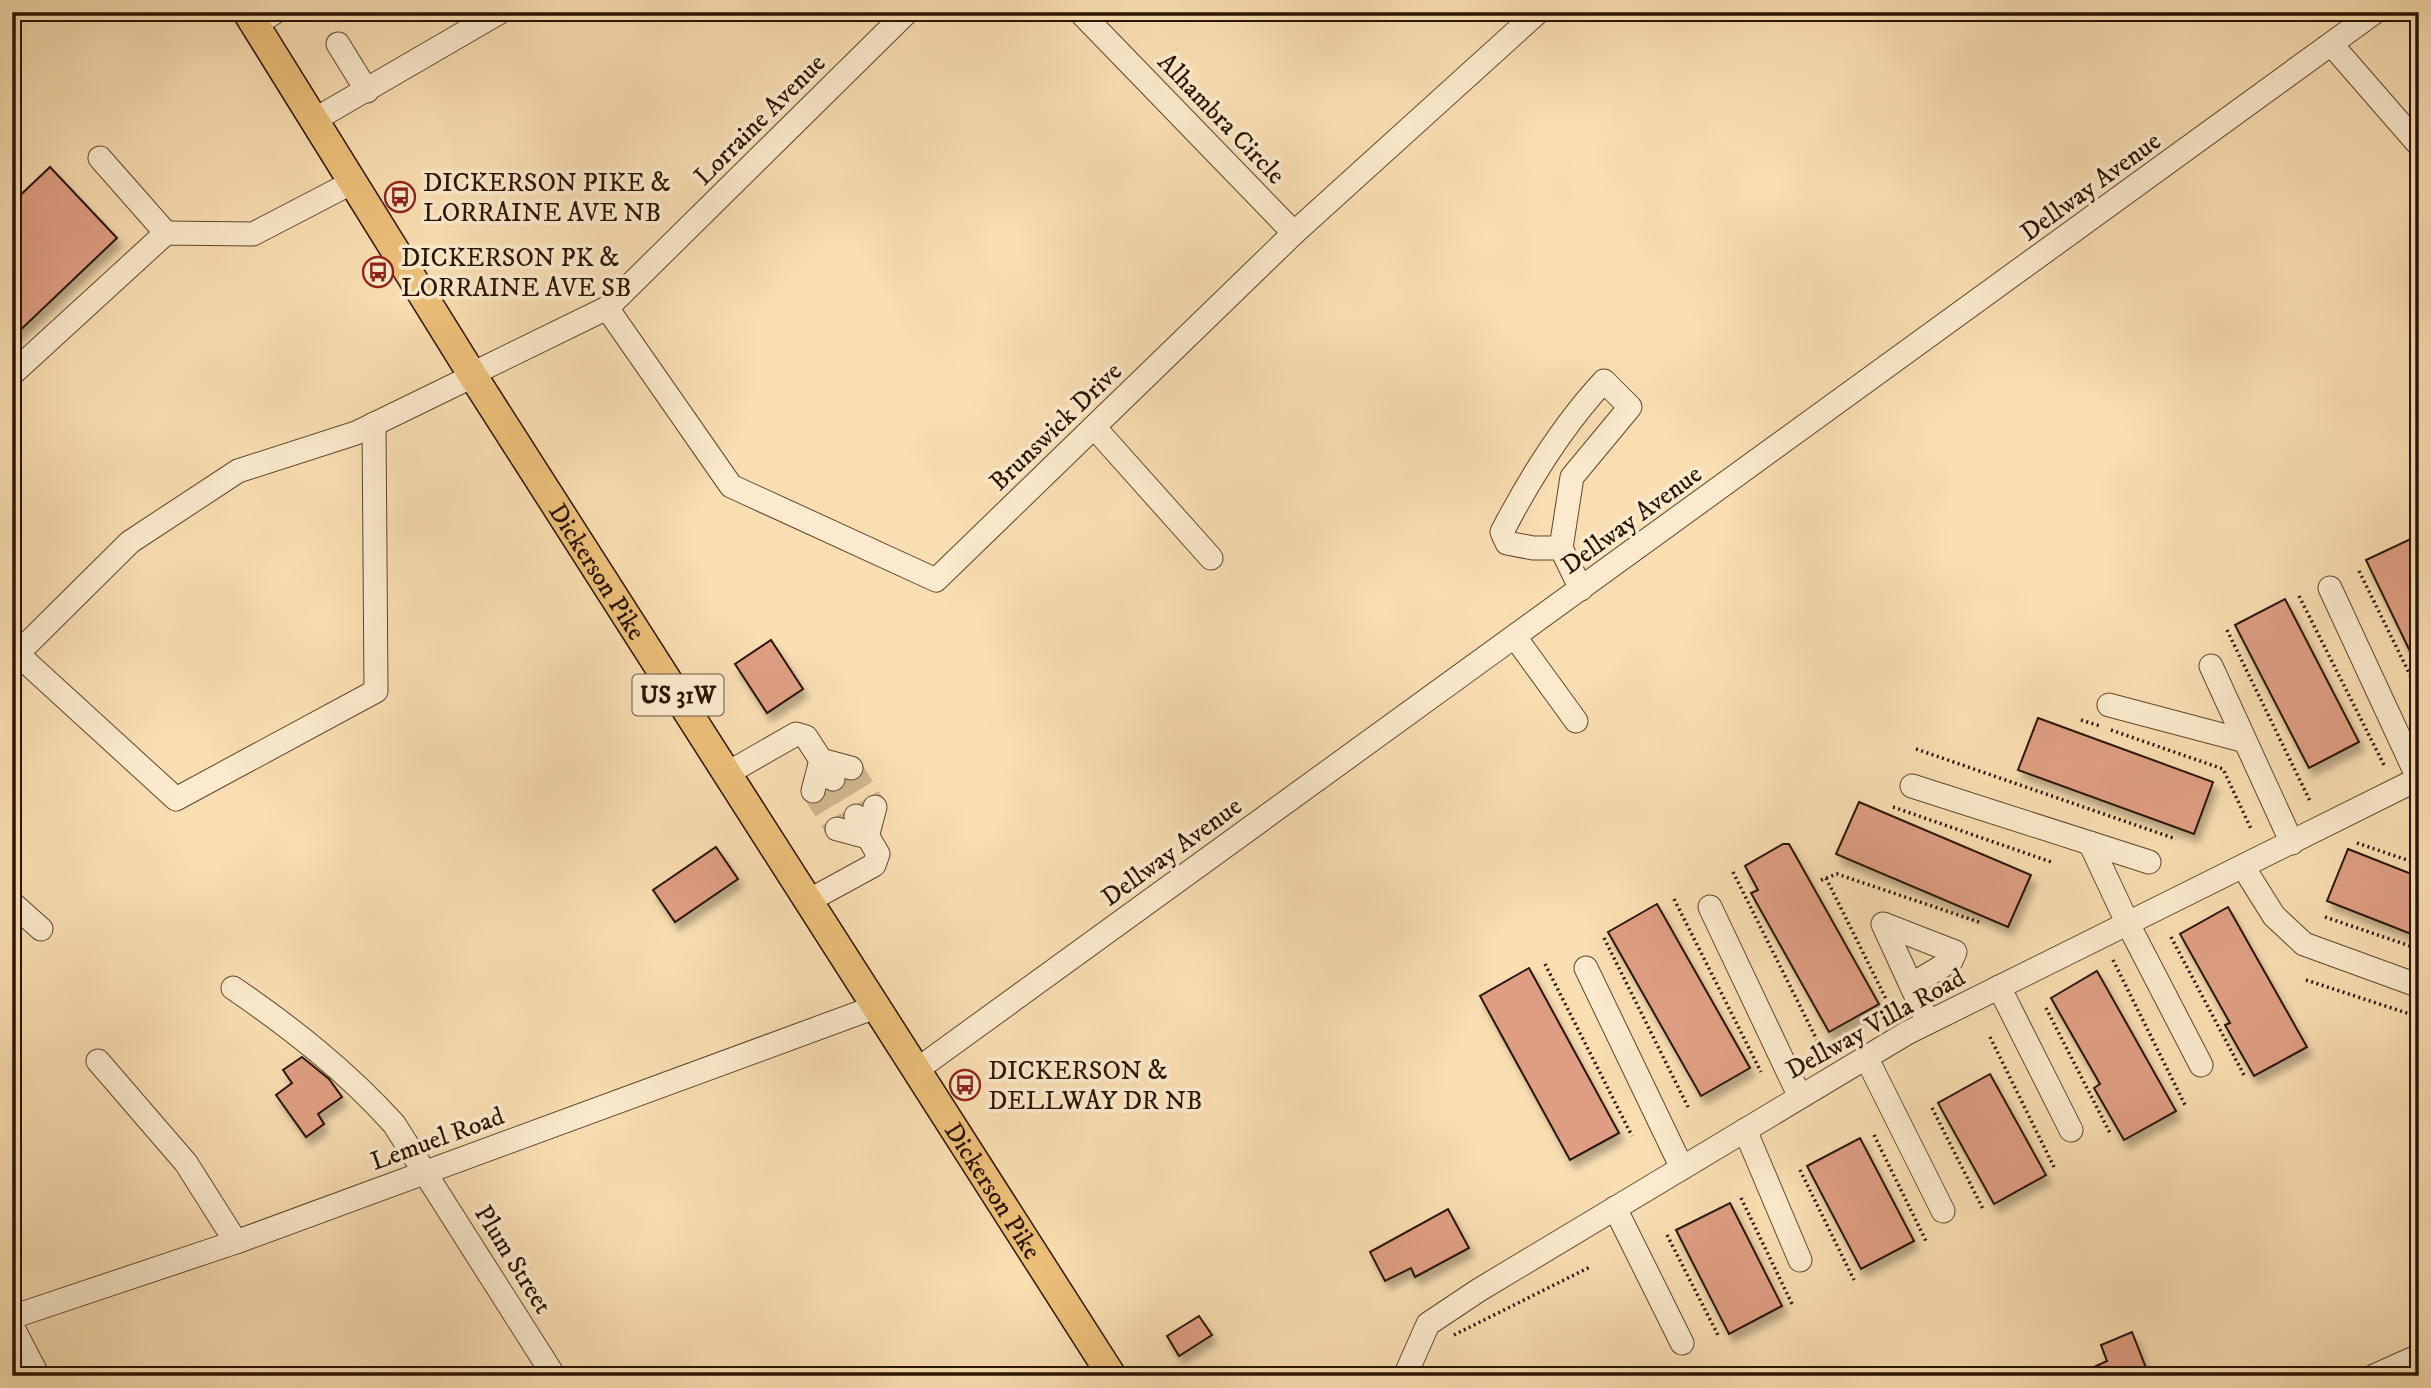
<svg xmlns="http://www.w3.org/2000/svg" width="2431" height="1388" viewBox="0 0 2431 1388" font-family="'IM FELL DW Pica',serif">
<defs>
<filter id="shadow"><feDropShadow dx="4.5" dy="8" stdDeviation="3.5" flood-color="#0004"/></filter>
</defs>
<rect width="100%" height="100%" fill="#f9deb2"/>
<filter id="stains"><feTurbulence type="fractalNoise" baseFrequency=".00286" numOctaves="4"/><feColorMatrix values="0 0 0 0 .2 0 0 0 0 .09 0 0 0 0 .02 0 0 0 .5 -.17"/></filter>
<radialGradient id="worn" r=".72"><stop offset=".6" stop-color="#630" stop-opacity="0"/><stop offset="1" stop-color="#630" stop-opacity=".3"/></radialGradient>
<g fill="#df9e83" stroke="#2a1400" stroke-width="2" filter="url(#shadow)">
<path d="M50,167L117,238L12,338V203Z"/>
<path d="M2419,535V670L2366,560Z"/>
<path d="M2285,599L2359,742L2309,768L2235,625Z"/>
<path d="M771,640L803,689L767,713L735,664Z"/>
<path d="M2038,718L2213,782L2194,834L2018,770Z"/>
<path d="M1859,802L2031,875L2008,927L1836,854Z"/>
<path d="M1783,844H1789L1879,1004L1829,1032L1751,893L1758,890L1745,866Z"/>
<path d="M716,847L738,879L675,922L653,890Z"/>
<path d="M2348,849L2419,877V937L2327,901Z"/>
<path d="M1657,904L1750,1068L1701,1096L1608,932Z"/>
<path d="M2228,907L2307,1047L2254,1076L2225,1025L2230,1023L2180,934Z"/>
<path d="M1529,968L1619,1133L1570,1160L1480,996Z"/>
<path d="M2097,971L2176,1111L2124,1140L2094,1088L2100,1084L2051,998Z"/>
<path d="M302,1057L329,1079L342,1097L318,1114L324,1124L306,1137L276,1095L292,1083L283,1070Z"/>
<path d="M1990,1074L2046,1175L1994,1204L1938,1103Z"/>
<path d="M1860,1138L1914,1241L1861,1269L1807,1166Z"/>
<path d="M1730,1203L1782,1306L1729,1334L1676,1230Z"/>
<path d="M1448,1209L1469,1248L1415,1277L1411,1268L1385,1281L1370,1252Z"/>
<path d="M1199,1316L1212,1335L1179,1356L1167,1336Z"/>
<path d="M2132,1332L2146,1368L2128,1376H2075L2107,1361L2101,1345Z"/>
</g>
<g fill="none" stroke-linecap="round" stroke-linejoin="round">
<g stroke="#d0b68e" stroke-width="23" stroke-dasharray="23 11" stroke-linecap="butt">
<path d="M851,768L875,807"/>
<path d="M833,779L856,816"/>
<path d="M813,791L837,829"/>
</g>
<g stroke="#5e462c" stroke-width="25">
<g id="minor">
<path d="M1080,12L1294,233"/>
<path d="M255,25L275,12"/>
<path d="M338,44L367,91"/>
<path d="M2332,45L2419,145"/>
<path d="M314,120L500,12"/>
<path d="M100,158L166,233"/>
<path d="M607,308L731,486L936,580L1294,233L1538,12"/>
<path d="M12,374L166,233L253,234L353,182"/>
<path d="M472,374L607,308L907,12"/>
<path d="M1094,427L1211,558"/>
<path d="M1561,548H1533L1507,543L1502,532C1530,478 1563,425 1604,381L1630,407L1572,477L1561,548L1581,589"/>
<path d="M2330,588L2419,780"/>
<path d="M1515,637L1576,721"/>
<path d="M12,649L176,799L376,691L374,424"/>
<path d="M12,659L130,542L238,471L356,433L473,376"/>
<path d="M2211,666L2292,843"/>
<path d="M2109,705L2245,741"/>
<path d="M821,760L851,768"/>
<path d="M728,773L796,734L806,737L833,779"/>
<path d="M1912,786L2149,862"/>
<path d="M813,791L821,760"/>
<path d="M837,829L867,837"/>
<path d="M867,837L875,807"/>
<path d="M2090,843L2127,922L2201,1065"/>
<path d="M2244,868L2274,916L2304,944L2414,984"/>
<path d="M810,900L874,865L878,854L856,816"/>
<path d="M12,903L41,929"/>
<path d="M1710,907L1800,1097"/>
<path d="M1586,968L1682,1168"/>
<path d="M1911,985L1951,961L1955,952L1883,924L1928,1022"/>
<path d="M1999,987L2071,1130"/>
<path d="M233,988C293,1029 346,1071 394,1124L554,1376"/>
<path d="M1866,1057L1943,1211"/>
<path d="M98,1061L186,1163L236,1242"/>
<path d="M918,1069L2375,12"/>
<path d="M1745,1130L1800,1260"/>
<path d="M1615,1208L1682,1343"/>
<path d="M12,1317L236,1242L878,1006"/>
<path d="M12,1326L38,1376"/>
<path d="M1405,1376L1428,1324L1479,1290L1907,1033L2418,779"/>
<path d="M2374,1376L2419,1356"/>
</g>
</g>
<g stroke="#2a1400" stroke-width="31">
<g id="major">
<path id="s1" d="M247,12L473,376L1112,1376"/>
</g>
</g>
<g stroke="#2a1400" stroke-width="3.5" stroke-dasharray="2 3.5" stroke-linecap="butt">
<path d="M2359,571L2419,693"/>
<path d="M2299,596L2384,765"/>
<path d="M2227,630L2311,803"/>
<path d="M2081,720L2100,726"/>
<path d="M2111,730L2223,769L2252,831"/>
<path d="M1916,749L2176,839"/>
<path d="M1893,807L2054,863"/>
<path d="M2357,843L2419,864"/>
<path d="M1733,872L1817,1040"/>
<path d="M1826,878L1889,1005"/>
<path d="M1821,880L1837,874L1979,922"/>
<path d="M1674,899L1761,1072"/>
<path d="M2325,917L2419,949"/>
<path d="M2171,937L2244,1075"/>
<path d="M1604,938L1688,1107"/>
<path d="M2113,960L2185,1105"/>
<path d="M1545,964L1632,1136"/>
<path d="M2306,980L2419,1017"/>
<path d="M2046,1008L2110,1133"/>
<path d="M1990,1037L2054,1167"/>
<path d="M1932,1108L1984,1211"/>
<path d="M1874,1135L1926,1241"/>
<path d="M1800,1170L1854,1280"/>
<path d="M1741,1198L1793,1306"/>
<path d="M1667,1235L1719,1337"/>
<path d="M1454,1335L1590,1267"/>
</g>
<use href="#minor" stroke="#fbeacd" stroke-width="23"/>
<use href="#major" stroke="#ecbf79" stroke-width="28"/>
</g>
<defs>
<g id="bus-ring" transform="scale(1.575)"><circle r="9.5" fill="#fbeacd" stroke="#8f2418" stroke-width="1.5"/><path d="M-5-6H5V4H4V6H2V4H-2V6H-4V4H-5ZM-3.5-4V0h7V-4ZM-3.5 1.2v1.5H-2V1.2ZM2 1.2v1.5H3.5V1.2Z" fill="#8f2418"/></g>
</defs>
<g fill-rule="evenodd">
<use href="#bus-ring" x="400" y="197"/>
<use href="#bus-ring" x="378" y="272"/>
<use href="#bus-ring" x="965" y="1085"/>
</g>
<g text-anchor="middle" stroke-width="7" stroke-linejoin="round" paint-order="stroke">
<rect fill="#fbeacd" stroke="#69543e" stroke-width="2" x="632.5" y="674.5" width="91" height="41" rx="5"/>
<g font-size="24" font-weight="bold" fill="#2a1400">
<text x="678" y="703">US 31W</text>
</g>
<g font-size="26" fill="#2a1400" stroke="#fbeacd">
<text transform="translate(1222 118) rotate(46)" y="9">Alhambra Circle</text>
<text transform="translate(759 119) rotate(-45)" y="9">Lorraine Avenue</text>
<text transform="translate(2090 186) rotate(-36)" y="9">Dellway Avenue</text>
<text transform="translate(1055 426) rotate(-44)" y="9">Brunswick Drive</text>
<text transform="translate(1631 519) rotate(-36)" y="9">Dellway Avenue</text>
<text dy="9" stroke="none"><textPath href="#s1" startOffset="660">Dickerson Pike</textPath></text>
<text transform="translate(1171 851) rotate(-36)" y="9">Dellway Avenue</text>
<text transform="translate(1875 1023) rotate(-29)" y="9">Dellway Villa Road</text>
<text transform="translate(437 1138) rotate(-20)" y="9">Lemuel Road</text>
<text dy="9" stroke="none"><textPath href="#s1" startOffset="1395">Dickerson Pike</textPath></text>
<text transform="translate(514 1259) rotate(58)" y="9">Plum Street</text>
</g>
<g font-size="26" fill="#2a1400" stroke="#fbeacd" text-anchor="start">
<text x="423" y="191">DICKERSON PIKE &amp;<tspan x="423" dy="30">LORRAINE AVE NB</tspan></text>
<text x="401" y="266">DICKERSON PK &amp;<tspan x="401" dy="30">LORRAINE AVE SB</tspan></text>
<text x="988" y="1079">DICKERSON &amp;<tspan x="988" dy="30">DELLWAY DR NB</tspan></text>
</g>
</g>
<rect width="2431" height="1388" fill="none" stroke="#f9deb2" stroke-width="42"/>
<rect x="14" y="14" width="2403" height="1360" fill="none" stroke="#2a1400" stroke-width="3.5"/>
<rect x="21" y="21" width="2389" height="1346" fill="none" stroke="#2a1400" stroke-width="2"/>
<rect width="100%" height="100%" filter="url(#stains)"/>
<rect width="100%" height="100%" fill="url(#worn)"/>
</svg>
